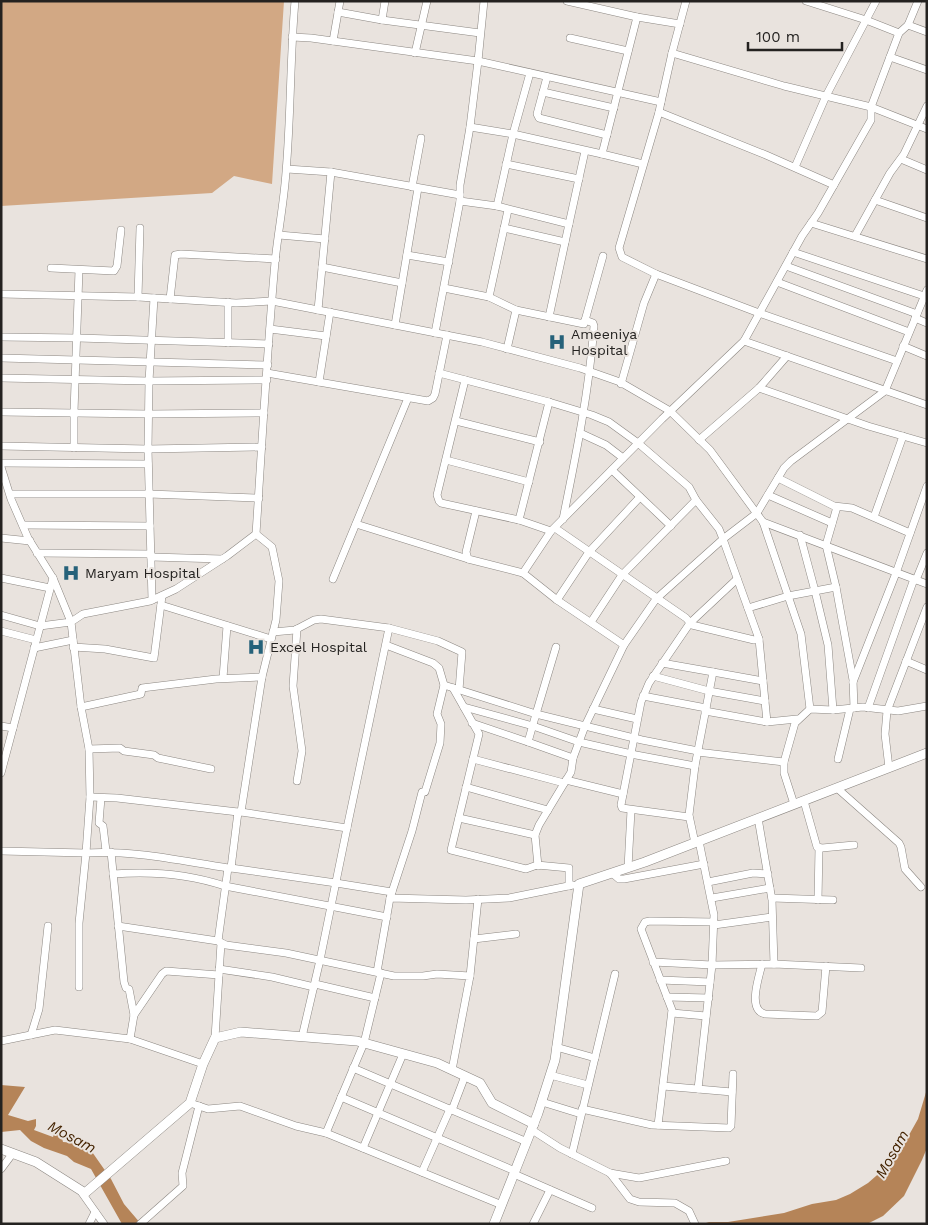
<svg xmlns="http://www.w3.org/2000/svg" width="928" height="1225" viewBox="0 0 928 1225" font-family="'Work Sans',sans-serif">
<rect width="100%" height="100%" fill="#e9e3de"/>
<path fill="#d2a884" d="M1,1H284L272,184L234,176L212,193L1,206Z"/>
<g fill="#b58458">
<path d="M1,1085L25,1087L8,1115L28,1121L36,1119V1126L34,1130L53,1137L55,1131L61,1135L63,1142L76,1143L90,1149L111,1179L124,1204L141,1224H122L91,1169L74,1162L67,1156L44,1148L31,1141L20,1130L1,1132Z"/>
<path d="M927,1089V1148L922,1160L904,1196L883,1216L867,1224H703L709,1222H728L784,1213L812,1204L836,1200L850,1194L868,1183L884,1169L905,1142L918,1119Z"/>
</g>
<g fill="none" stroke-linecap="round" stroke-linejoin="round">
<g stroke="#8c8782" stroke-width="8">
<g id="minor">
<path d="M567,1L637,17L680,24"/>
<path d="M806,1L866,20L899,33"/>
<path d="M338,12L382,20L480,33"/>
<path d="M382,20L385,1"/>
<path d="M908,25L927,32"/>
<path d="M292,37L311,38L478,61L484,1"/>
<path d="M570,38L628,51"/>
<path d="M333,41L340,1"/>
<path d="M415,53L427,1"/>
<path d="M672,53L784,86L871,107L927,129"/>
<path d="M890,57L927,70"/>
<path d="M547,77L537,114L539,118L607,135"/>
<path d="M543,92L614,108"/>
<path d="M661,102L659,112L766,155L834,185"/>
<path d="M470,127L513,134L602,154L637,17"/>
<path d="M602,154L643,164"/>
<path d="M901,159L927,170"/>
<path d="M506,164L579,179"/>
<path d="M795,167L826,96L876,1"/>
<path d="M287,169L331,172L460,195"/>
<path d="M412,187L421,138"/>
<path d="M875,200L927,218"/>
<path d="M460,201L497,206L569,224L549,317"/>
<path d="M497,206L513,134L530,73"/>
<path d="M811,223L927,259"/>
<path d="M569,224L585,151"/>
<path d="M504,228L565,242"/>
<path d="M279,235L325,239"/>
<path d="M855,236L890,173L904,154L927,106"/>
<path d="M793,252L924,296"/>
<path d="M407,255L449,262"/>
<path d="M786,266L917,314"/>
<path d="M322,267L402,283"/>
<path d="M51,268L114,271L117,266L121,230"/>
<path d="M656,274L622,257L619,248L659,112"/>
<path d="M777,282L909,332"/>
<path d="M444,288L489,297L516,310"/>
<path d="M1,294L138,297L236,303L272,301L482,342L580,368L620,382L670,411L710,450L763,522L801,634L810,709"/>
<path d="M138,297L140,228"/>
<path d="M489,297L508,210"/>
<path d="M170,299L175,255L181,254L276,259"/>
<path d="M228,302V343"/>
<path d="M318,310L331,172"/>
<path d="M915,318L927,323"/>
<path d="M395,325L418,188"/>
<path d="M270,329L326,336"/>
<path d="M435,333L460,201V185L470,127L478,61L661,102L672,53L686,1"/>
<path d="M1,337L78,338L269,344"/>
<path d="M744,341L927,405"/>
<path d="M903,346L927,356"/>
<path d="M507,349L516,310L584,324L603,256"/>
<path d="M1,358L268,365"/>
<path d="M267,373L428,401L433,398L435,394L447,335"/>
<path d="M439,373L549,402L592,415L609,422L638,443L689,487L696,500"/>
<path d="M1,378L149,381L267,380"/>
<path d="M465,380L437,495L439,501L441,503L519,520L551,531"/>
<path d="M319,382L330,312"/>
<path d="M621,384L644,303L656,274L759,313L897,361"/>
<path d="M759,388L868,426L927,443"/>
<path d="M1,412L149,414L264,413"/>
<path d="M456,421L540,442"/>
<path d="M580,433L606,445L623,458"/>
<path d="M699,440L759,388L787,356"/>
<path d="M1,446L148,449L262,447"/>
<path d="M74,448V412L79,270"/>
<path d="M446,460L529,482"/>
<path d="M1,463L148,464"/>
<path d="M1,467L11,499L28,538L53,578L71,622L40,626L1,615"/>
<path d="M612,470L671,526"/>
<path d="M778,478L834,506L852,508L910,533"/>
<path d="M10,494H149L259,498"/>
<path d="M768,495L832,523"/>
<path d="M837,507L826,545L836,587L853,680L854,708"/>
<path d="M476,511L466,552L468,559L523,573"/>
<path d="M874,517L903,436"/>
<path d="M563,519C576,455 589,392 594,326L593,323L585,320"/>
<path d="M519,520L549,402"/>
<path d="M763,522L927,584"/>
<path d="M356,524L468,559"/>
<path d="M23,525L150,526"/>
<path d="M555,528L686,618L692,625L754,640L759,639L723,539L656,599L624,645L557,600L523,573L551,531L662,419L744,341L802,236L818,213L871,120V107L899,33L908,25L918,1"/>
<path d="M800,535L815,591L828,645L833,710"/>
<path d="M1,538L30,541"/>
<path d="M37,553L151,554"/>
<path d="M151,557L222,559"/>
<path d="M1,578L50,588"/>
<path d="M333,579L408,398"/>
<path d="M916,580L927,553"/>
<path d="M152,600L148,449L149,381L154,298"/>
<path d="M557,600L589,552L640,497"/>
<path d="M161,605L271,639"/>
<path d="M748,608L788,596L836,587"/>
<path d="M591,622L622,575L696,500L719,529L723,539L757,513L784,468L791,461L885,391L927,290"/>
<path d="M297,629L293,686L302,751L297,781"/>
<path d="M1,631L36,640"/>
<path d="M273,632L295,630L314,620L321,619L389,628"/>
<path d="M759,639L767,722L797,719"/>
<path d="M386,645L433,663L439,668L444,685"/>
<path d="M624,645L585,726L536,714L528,742L573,758L579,742L636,755L695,766L713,672L662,663"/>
<path d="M73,647L105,649L154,658L162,596"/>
<path d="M34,648L73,640"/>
<path d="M906,661L927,670"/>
<path d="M713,672L763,681"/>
<path d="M653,676L709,691L765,701"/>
<path d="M223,678L227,626"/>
<path d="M853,682L896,573L927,486"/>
<path d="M453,688L479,734L451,850L526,869L537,865L569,868V886"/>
<path d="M643,696L706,708"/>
<path d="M81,707L141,694L142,688L216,679L262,677"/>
<path d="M464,707L533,726L579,742L585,726L642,740L698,751"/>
<path d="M868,708L914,579"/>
<path d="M593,709L637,719"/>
<path d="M705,711L767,722"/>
<path d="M472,723L528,742"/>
<path d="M1,726L13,728"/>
<path d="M89,749L120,748L124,751L154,755L158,758L211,769"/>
<path d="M697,752L784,762"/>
<path d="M473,759L564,783"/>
<path d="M838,759L850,709"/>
<path d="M695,766L689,815L695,843"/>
<path d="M889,768L885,734L887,711L927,607"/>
<path d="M1,773L53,578"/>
<path d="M566,780L623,794"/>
<path d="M466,787L548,810"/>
<path d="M838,789L899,843L901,847L905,869L921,887"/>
<path d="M90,797L117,798L238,812"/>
<path d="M101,798L99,823L103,826L106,851"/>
<path d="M804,801L817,847L822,848L854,845"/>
<path d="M794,804L784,773V762L795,723L810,709L833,710L863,707L898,711L927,706"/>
<path d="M241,812L347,828L320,960L302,1037"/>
<path d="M689,817L622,808L621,805L641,702L649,683L690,623L737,579"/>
<path d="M459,818L535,835"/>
<path d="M758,818L772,900L774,964"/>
<path d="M347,828L389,628L438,641L462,652L459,690"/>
<path d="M1,851L86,853L90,797L89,749L81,707L71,622L83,614L150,601L176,589L227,556L256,534C262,443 267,352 275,262C278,232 284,202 286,172C291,115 290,58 295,1"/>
<path d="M111,852L124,982L126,988L129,989L134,1015L130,1039"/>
<path d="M538,866L535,835L539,825L571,772L573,758"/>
<path d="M231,868L336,883L392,892"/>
<path d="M628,868L631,810"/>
<path d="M612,873L619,879H624L704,864"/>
<path d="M113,874C151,871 189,874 225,886L387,917"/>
<path d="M708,882L753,873L768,874"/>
<path d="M390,898L412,831L422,792H425L440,743L441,724L437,714L444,685L536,714L556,647"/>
<path d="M712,898L770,888"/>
<path d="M772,898L833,900"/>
<path d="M818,900L819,848"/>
<path d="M714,925L772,917"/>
<path d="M118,926L218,941L226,945L286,953L394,976H423L437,974L470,976L452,1070"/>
<path d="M474,939L516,934"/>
<path d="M218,941L228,868H231L238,812H241L262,677L276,620L279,581L272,547L256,534"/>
<path d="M653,962L712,965L774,964L861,968"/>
<path d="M762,964C759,977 747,1010 765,1014L817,1016L822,1012L826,966"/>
<path d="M219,969L272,977L314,987"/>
<path d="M377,972L390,898L466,900L509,898L573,885"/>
<path d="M470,976L478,899"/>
<path d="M660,980L710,982"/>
<path d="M315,984L375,998"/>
<path d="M79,987V923L86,853C133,850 181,861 228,868"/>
<path d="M667,997L709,998"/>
<path d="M672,1013L706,1016"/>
<path d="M134,1015L162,974L166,971L219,975"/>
<path d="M31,1035L39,1009L48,926"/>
<path d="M215,1038L221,943"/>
<path d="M1,1041L55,1030L130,1039L203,1064"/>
<path d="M556,1047L595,1058"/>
<path d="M353,1068L527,1142"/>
<path d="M550,1075L588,1085"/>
<path d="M663,1086L732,1092"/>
<path d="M698,1089L712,965L714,915L699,841"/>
<path d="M341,1097L515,1171"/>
<path d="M542,1102L581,1114"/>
<path d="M190,1103L208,1109L240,1106L296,1126L326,1133L364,1043L381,973"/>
<path d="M582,1109L652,1125L729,1128L731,1126L733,1074"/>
<path d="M658,1125L672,1010L641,929L645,922L650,921L714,922"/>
<path d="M532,1130L560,1148L610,1173L630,1199L639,1202L675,1203L689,1211L695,1224"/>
<path d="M326,1133L502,1205"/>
<path d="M363,1148L403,1054"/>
<path d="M572,1154L615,974"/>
<path d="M1,1169L13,1153"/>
<path d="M422,1172L450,1109L452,1110L465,1076"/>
<path d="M610,1173L639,1178L726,1161"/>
<path d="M514,1174L592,1208"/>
<path d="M82,1193L104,1224"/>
<path d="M89,1224L95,1212"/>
<path d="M140,1224L183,1186L182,1173L199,1106"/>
<path d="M533,1224L550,1190"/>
</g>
</g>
<g stroke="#8c8782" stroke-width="10">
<g id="tertiary">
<path d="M1,1149L36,1162L85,1193L190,1103L203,1064L215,1038L241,1032L357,1041L437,1063L480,1083L492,1103L534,1124"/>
<path d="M494,1224L538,1113L555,1060L579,884L645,862L927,753"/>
</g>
</g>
<use href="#minor" stroke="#fff" stroke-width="7"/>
<use href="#tertiary" stroke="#fff" stroke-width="9"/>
</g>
<defs>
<g id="hospital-bare" transform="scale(1.35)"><path d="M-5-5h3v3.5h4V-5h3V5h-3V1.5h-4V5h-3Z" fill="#26627a" stroke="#e9e3de" stroke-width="2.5" paint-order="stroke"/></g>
</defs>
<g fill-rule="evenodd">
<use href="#hospital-bare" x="557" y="342"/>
<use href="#hospital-bare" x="71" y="573"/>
<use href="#hospital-bare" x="256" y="647"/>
</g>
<g text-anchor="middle" stroke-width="4" stroke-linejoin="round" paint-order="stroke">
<g font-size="14" fill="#242220" stroke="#e9e3de" text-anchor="start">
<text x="571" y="339">Ameeniya<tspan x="571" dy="16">Hospital</tspan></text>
<text x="85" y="578">Maryam Hospital</text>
<text x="270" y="652">Excel Hospital</text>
</g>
<g font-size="15" font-style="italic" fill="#442300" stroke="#e9e3de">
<text transform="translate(72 1137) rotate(28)" y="5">Mosam</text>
<text transform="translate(892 1154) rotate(-61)" y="5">Mosam</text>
</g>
</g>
<rect width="928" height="1225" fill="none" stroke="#242220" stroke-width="5"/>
<path d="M748 42v8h94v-8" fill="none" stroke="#242220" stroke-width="2.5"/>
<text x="756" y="42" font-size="15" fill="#242220" stroke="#e9e3de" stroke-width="4" paint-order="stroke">100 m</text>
</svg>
